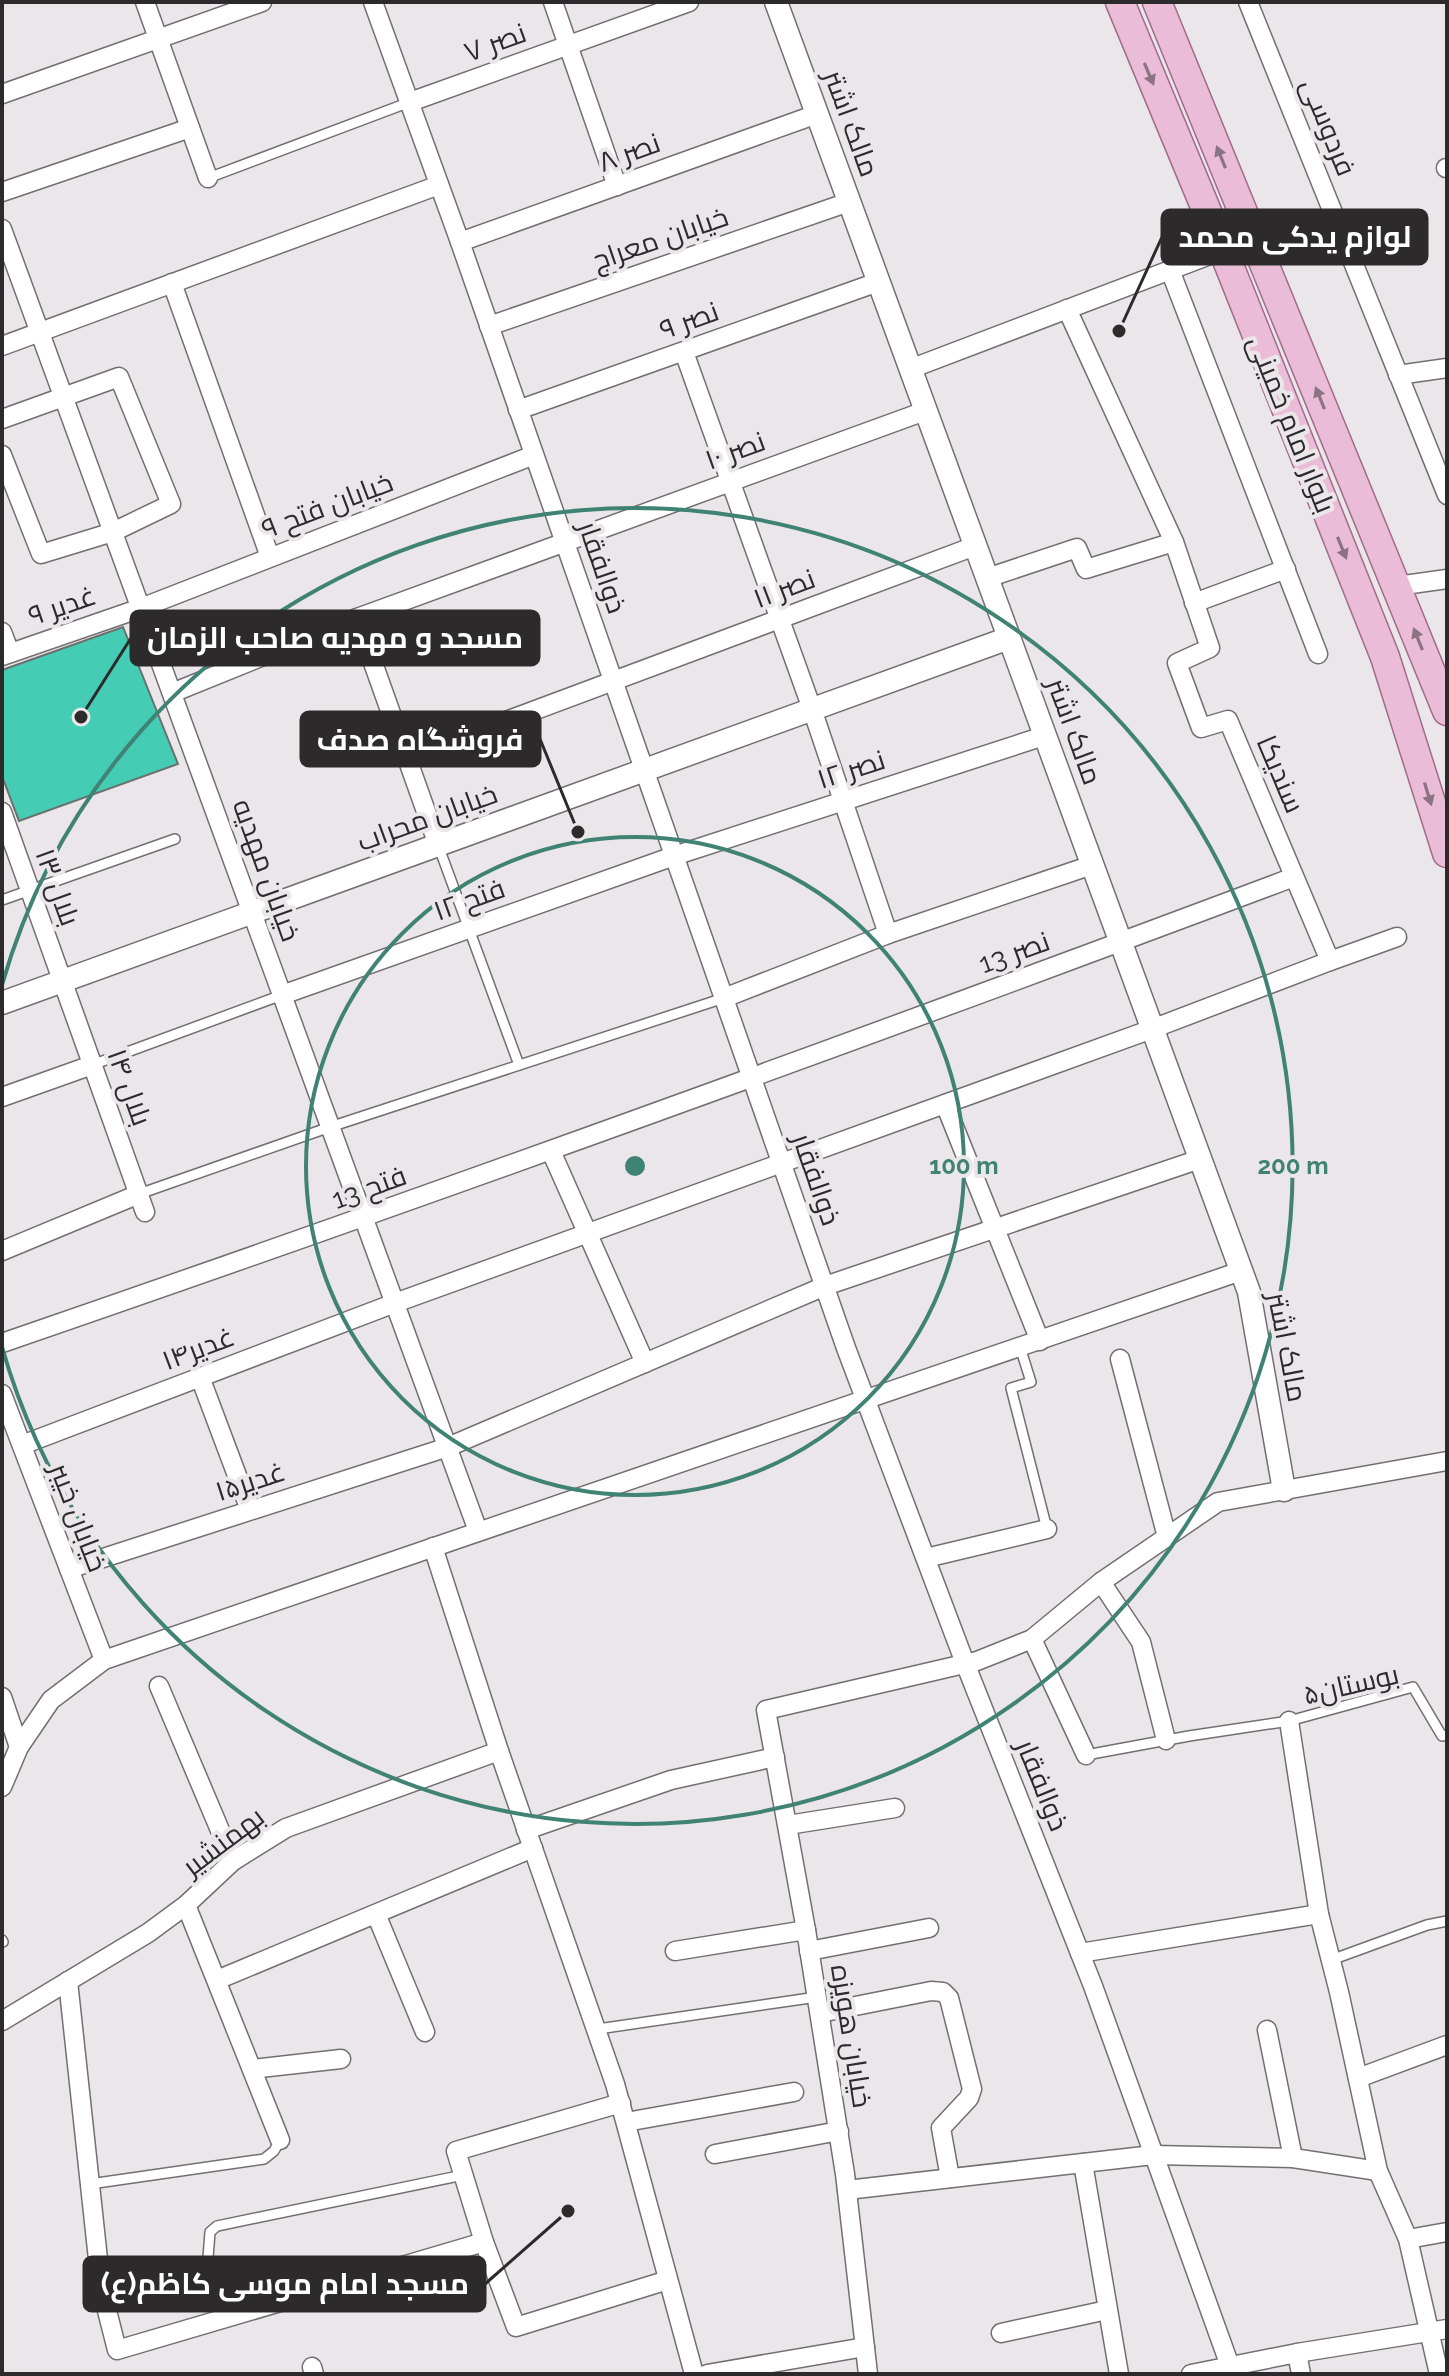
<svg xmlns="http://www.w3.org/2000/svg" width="1449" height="2376" viewBox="0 0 1449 2376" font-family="Raleway,Cairo,sans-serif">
<rect width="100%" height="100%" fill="#ebe6e9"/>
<path fill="#45ccb4" stroke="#6b706f" stroke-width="2" d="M123,627L178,764L19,821L2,776V670Z"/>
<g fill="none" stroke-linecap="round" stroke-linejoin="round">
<g stroke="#736f71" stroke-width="12">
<g id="service">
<path d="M208,178L410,102"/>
<path d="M438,845L519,1065"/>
<path d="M2,900L175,839"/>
<path d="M92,1065L282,995"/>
<path d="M139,1194L330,1127L724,998"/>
<path d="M1020,1347L1031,1382L1011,1388L1047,1529"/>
<path d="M1086,1755L1189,1736L1289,1721L1413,1687L1442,1736L1447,1735"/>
<path d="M2,1940L3,1942"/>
<path d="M1331,1960L1427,1925L1447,1921"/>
<path d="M598,2029L817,1997"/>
<path d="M90,2184L264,2159L274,2151L280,2140"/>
<path d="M101,2287L205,2265L208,2258L210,2232L217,2226L463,2175"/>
</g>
</g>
<g stroke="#736f71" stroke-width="21">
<g id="minor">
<path d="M145,2L208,178"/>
<path d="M373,2L460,242L846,1348L965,1663L1093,1986L1230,2366"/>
<path d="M553,2L617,186"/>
<path d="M1248,2L1447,495"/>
<path d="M2,94L262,2"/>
<path d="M410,102L689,2"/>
<path d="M1446,168H1447"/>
<path d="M2,192L190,128"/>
<path d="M2,229L478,1531"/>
<path d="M460,242L817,114"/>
<path d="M1170,270L1318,654"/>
<path d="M172,283L270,557"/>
<path d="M489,326L849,202"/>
<path d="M2,346L439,185"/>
<path d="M684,352L812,709L888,934"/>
<path d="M910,369L1223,250"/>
<path d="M1398,375L1447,368"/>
<path d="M518,410L878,282"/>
<path d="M2,419L119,377L171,504L113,532L41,554L2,455"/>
<path d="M987,578L1077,548L1086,569L1174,542"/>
<path d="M1397,586L1447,579"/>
<path d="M1194,603L1286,569"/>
<path d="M357,618L438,845"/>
<path d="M2,632L10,653"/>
<path d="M2,656L141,608L534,455"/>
<path d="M172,693L357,618L925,411"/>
<path d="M407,758L975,546"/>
<path d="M2,812L145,1212"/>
<path d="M1330,961L1397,937"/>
<path d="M282,995L674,856L1044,736"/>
<path d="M724,998L888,934L1092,865"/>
<path d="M2,1097L92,1065"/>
<path d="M945,1104L1040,1341"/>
<path d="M551,1151L645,1363"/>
<path d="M2,1251L139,1194"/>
<path d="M2,1343C435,1194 865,1038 1294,877"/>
<path d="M1120,1359L1167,1537"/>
<path d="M200,1377L250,1510"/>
<path d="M2,1394L104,1660"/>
<path d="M22,1445L395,1303L1152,1029L1330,961L1228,720L1201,728L1177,663L1210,648L1174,542L1067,309"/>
<path d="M433,1547L499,1751L615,2084L694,2374"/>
<path d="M926,1558L1047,1529"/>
<path d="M69,1569L448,1447L825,1286L1200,1159"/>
<path d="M1101,1582L1141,1642L1166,1740"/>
<path d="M1032,1639L1086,1755"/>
<path d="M159,1686L233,1861"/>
<path d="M2,1697L19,1747"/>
<path d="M1289,1721L1319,1914L1339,1992L1378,2171L1408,2239L1439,2374"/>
<path d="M2,1787L19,1747L51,1700L104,1660L1241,1271"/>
<path d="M788,1825L895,1808"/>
<path d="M526,1830L671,1780L775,1757"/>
<path d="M186,1905L280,2140"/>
<path d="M376,1914L425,2032"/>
<path d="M675,1951L806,1930"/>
<path d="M809,1951L929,1928"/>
<path d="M1080,1953L1319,1914"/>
<path d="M217,1980L533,1848"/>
<path d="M68,1981L101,2287L117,2350L484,2242"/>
<path d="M820,2013L931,1991L943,1992L949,1998L972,2089L969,2098L941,2128L950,2178"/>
<path d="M2,2021L148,1933L186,1905L233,1861L286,1828L499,1751"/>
<path d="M1267,2030L1293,2158"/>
<path d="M252,2069L341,2059"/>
<path d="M1358,2078L1447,2045"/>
<path d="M621,2103L456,2151L484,2242L516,2327L668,2280"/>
<path d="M626,2122L794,2092"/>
<path d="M715,2154L839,2131"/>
<path d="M1083,2163L1119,2374"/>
<path d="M847,2190L1153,2155L1293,2158L1378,2171"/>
<path d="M1408,2239L1447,2232"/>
<path d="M1001,2333L1107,2310"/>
<path d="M1297,2353L1301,2374"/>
<path d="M312,2367L314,2374"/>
<path d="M707,2374L865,2347"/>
<path d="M868,2374L845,2174L806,1930L766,1710L977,1661L1032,1639L1101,1582L1218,1502L1447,1461"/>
<path d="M1191,2374L1297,2353L1447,2329"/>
</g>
</g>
<g stroke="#736f71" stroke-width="25">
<g id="tertiary">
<path d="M776,2L1249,1292L1284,1490"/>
<path d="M2,1003L1009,638"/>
</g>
</g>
<g stroke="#9f6c8a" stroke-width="31">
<g id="primary">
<path d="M1120,2L1223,250L1385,657L1447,853"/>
<path d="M1157,2L1447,711"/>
</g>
</g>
<use href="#service" stroke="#fff" stroke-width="9"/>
<use href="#minor" stroke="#fff" stroke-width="18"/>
<use href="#tertiary" stroke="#fff" stroke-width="22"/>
<use href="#primary" stroke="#ebbcd7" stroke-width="28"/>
</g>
<defs><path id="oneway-solid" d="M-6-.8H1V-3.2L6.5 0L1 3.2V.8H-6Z" transform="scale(2)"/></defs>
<g fill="#8c7381">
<use href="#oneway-solid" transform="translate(1149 74) rotate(67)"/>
<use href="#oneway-solid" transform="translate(1221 157) rotate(-112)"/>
<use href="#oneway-solid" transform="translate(1320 398) rotate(-112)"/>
<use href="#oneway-solid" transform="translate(1342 548) rotate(68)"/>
<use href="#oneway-solid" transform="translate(1418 639) rotate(-112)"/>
<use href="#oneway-solid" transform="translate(1428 794) rotate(73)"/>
</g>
<g fill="none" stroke="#408375" stroke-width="4">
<circle cx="635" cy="1166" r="329"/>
<path d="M2 985A658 658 0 1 1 2 1347"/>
</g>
<g text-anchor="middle" stroke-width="8" stroke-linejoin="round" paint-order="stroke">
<g font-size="28" fill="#2c2a2b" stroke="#ebe6e9">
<text transform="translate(495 42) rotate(-20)" y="10">نصر ۷</text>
<text transform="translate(852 123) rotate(70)" y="10">مالک اشتر</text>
<text transform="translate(1329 127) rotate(68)" y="10">فردوسی</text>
<text transform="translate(629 152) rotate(-20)" y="10">نصر ۸</text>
<text transform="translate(660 238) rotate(-19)" y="10">خیابان معراج</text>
<text transform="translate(689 320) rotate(-20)" y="10">نصر ۹</text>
<text transform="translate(1292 424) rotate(68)" y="10">بلوار امام خمینی</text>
<text transform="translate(735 450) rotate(-20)" y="10">نصر ۱۰</text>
<text transform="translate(327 505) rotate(-21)" y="10">خیابان فتح ۹</text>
<text transform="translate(603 567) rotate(71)" y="10">ذوالفقار</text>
<text transform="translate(784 588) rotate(-21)" y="10">نصر ۱۱</text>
<text transform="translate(62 605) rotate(-19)" y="10">غدیر ۹</text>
<text transform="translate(1075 731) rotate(70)" y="10">مالک اشتر</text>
<text transform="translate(851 769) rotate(-18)" y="10">نصر ۱۲</text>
<text transform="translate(1281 774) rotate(67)" y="10">سندیکا</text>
<text transform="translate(427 817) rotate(-20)" y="10">خیابان محراب</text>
<text transform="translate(267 870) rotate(70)" y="10">خیابان مهدیه</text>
<text transform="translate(58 887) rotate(70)" y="10">بلال ۱۳</text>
<text transform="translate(469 899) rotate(-20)" y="10">فتح ۱۲</text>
<text transform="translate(1014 952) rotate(-20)" y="10">نصر 13</text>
<text transform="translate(130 1087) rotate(70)" y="10">بلال ۱۴</text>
<text transform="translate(817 1179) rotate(71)" y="10">ذوالفقار</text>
<text transform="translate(369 1187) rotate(-20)" y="10">فتح 13</text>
<text transform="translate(1288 1347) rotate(79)" y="10">مالک اشتر</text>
<text transform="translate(198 1348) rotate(-21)" y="10">غدیر۱۴</text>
<text transform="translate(250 1481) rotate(-18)" y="10">غدیر۱۵</text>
<text transform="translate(79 1517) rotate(69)" y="10">خیابان خیبر</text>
<text transform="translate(1351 1684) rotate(-13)" y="10">بوستان۵</text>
<text transform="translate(1043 1785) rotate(68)" y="10">ذوالفقار</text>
<text transform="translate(223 1841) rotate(-37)" y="10">بهمنشیر</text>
<text transform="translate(852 2036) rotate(81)" y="10">خیابان هویزه</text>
</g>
</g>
<circle cx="635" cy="1166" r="12" fill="#408375" stroke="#ebe6e9" stroke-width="4"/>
<g font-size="24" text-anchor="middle" font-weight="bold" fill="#408375" stroke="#ebe6e9" stroke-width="8" stroke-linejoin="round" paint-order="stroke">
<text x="964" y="1174">100 m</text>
<text x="1293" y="1174">200 m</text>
</g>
<path fill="none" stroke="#2c2a2b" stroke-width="3" d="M1119 331L1162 237M81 717L131 638M578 832L540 739M568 2211L485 2284"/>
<g fill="#2c2a2b" stroke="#ebe6e9" stroke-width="3">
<circle cx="1119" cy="331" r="8"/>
<circle cx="81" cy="717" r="8"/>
<circle cx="578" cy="832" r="8"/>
<circle cx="568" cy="2211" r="8"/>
</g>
<g fill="#2c2a2b" stroke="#2c2a2b" stroke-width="3">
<rect x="1162" y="210" width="265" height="54" rx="8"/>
<rect x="131" y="611" width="408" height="54" rx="8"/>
<rect x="301" y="712" width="239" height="54" rx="8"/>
<rect x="84" y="2257" width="401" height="54" rx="8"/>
</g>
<g font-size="30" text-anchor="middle" font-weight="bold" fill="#fff">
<text x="1295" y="247">لوازم یدکی محمد</text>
<text x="335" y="648">مسجد و مهدیه صاحب الزمان</text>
<text x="420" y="750">فروشگاه صدف</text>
<text x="285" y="2294">مسجد امام موسی کاظم(ع)</text>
</g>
<rect width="1449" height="2376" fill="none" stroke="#2c2a2b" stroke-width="8"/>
</svg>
